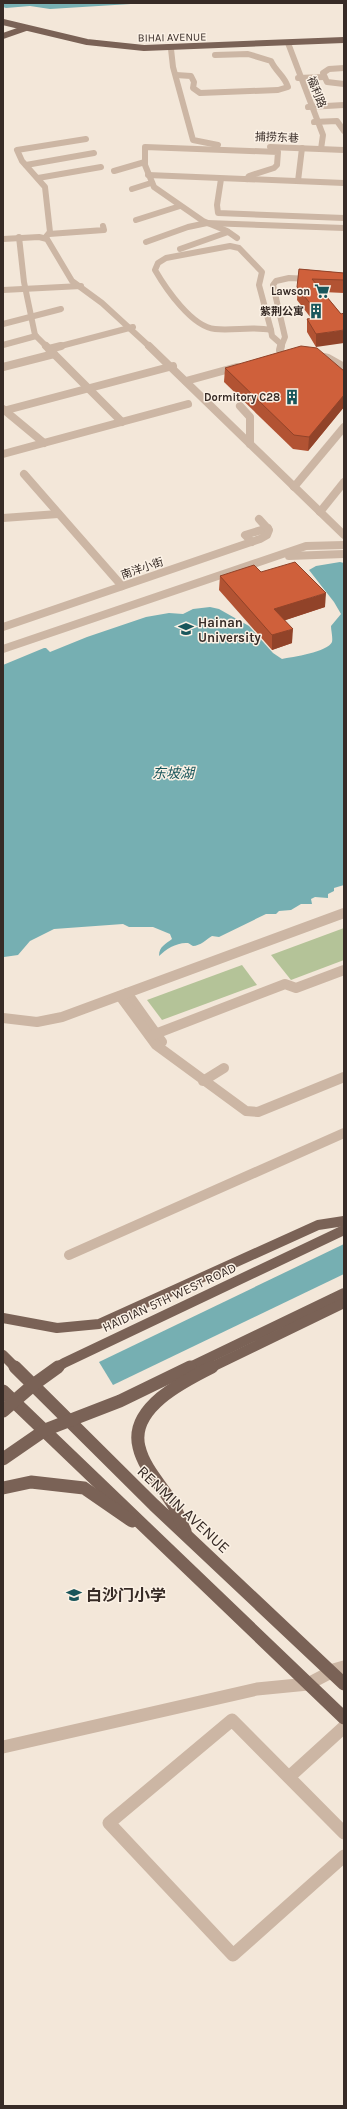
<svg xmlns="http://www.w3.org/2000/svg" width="347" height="2109" viewBox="0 0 347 2109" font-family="Karla,'Noto Sans SC',sans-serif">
<rect width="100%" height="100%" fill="#f3e7d9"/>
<g fill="#b4c398">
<path d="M344,928V960L291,980L271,955Z"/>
<path d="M242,965L257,985L162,1020L147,1000Z"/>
</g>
<g fill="#76afb2">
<path d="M3,3H147L50,9L30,6L6,8L3,7Z"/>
<path d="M340,562L344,563V885L334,888V891L328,894V898L315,897L311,899L312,904H301L291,910L279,911L276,914H266L219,937L212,936C207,939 200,946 193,946C191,945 190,944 188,943C177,942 166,949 159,956C159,946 166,944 172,939L170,934L153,927H129L123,924L54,929L30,941L18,955L4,957L3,665L44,648H46L50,652L87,637L146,617L169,613L183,614L193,609L210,607L219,609L249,626L273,653L282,659C292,657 328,652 332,642C333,637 331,631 331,626L341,614L334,602L309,570L316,566Z"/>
<path d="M344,1244V1274L113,1385L99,1362Z"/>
</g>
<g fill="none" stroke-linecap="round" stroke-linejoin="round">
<g stroke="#ccb6a4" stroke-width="6">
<path d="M288,43L323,135L321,149"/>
<path d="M171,49L173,67L193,140L218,145"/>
<path d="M344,68L329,69L323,73L327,82L344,84"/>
<path d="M176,75L191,76L194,82L193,88L200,93L278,90L288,87C284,75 276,72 271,61L248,54L215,55"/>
<path d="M298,78L324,77"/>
<path d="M308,107L344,105"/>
<path d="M314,122L337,121L344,131"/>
<path d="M270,147L344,150"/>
<path d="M26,165L94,153"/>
<path d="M114,171L145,162"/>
<path d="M148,175L344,183"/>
<path d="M38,178L101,167"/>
<path d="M221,179L217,205L218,213L344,218"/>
<path d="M298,181L302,148"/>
<path d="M132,189L151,183"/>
<path d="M136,220L180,206"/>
<path d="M49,234L104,230L103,226"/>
<path d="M19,237L24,282L35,335L47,347"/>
<path d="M45,238L50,232L45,187L22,161L17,150L86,139"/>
<path d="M237,238L227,231L203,221L154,187L145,165V147L278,152L277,165L274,168L249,176L247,179"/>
<path d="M3,239L39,237L47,239L72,281L102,303L150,347"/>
<path d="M146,242L188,227L207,223L344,228"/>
<path d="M230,246L239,248L262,272L259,285L271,330C252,326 234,331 215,329C192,327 166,289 155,270L158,263L166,258Z"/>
<path d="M180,249L228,232"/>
<path d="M3,290L81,286"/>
<path d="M3,324L61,309"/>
<path d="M271,330L272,336L281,344"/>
<path d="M3,345L36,336"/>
<path d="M57,347L133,327"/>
<path d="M281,347L285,337L273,285L276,281L289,278L310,279"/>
</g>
<g stroke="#ccb6a4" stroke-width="8">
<path d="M46,346L122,422"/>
<path d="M149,346L344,535"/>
<path d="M49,349L61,346"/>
<path d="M280,350L281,346"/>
<path d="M315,355L328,358L344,367"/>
<path d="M3,367L54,354"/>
<path d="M186,381L237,367"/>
<path d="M240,406L250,417V444"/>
<path d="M3,409L44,443"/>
<path d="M3,411L173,366"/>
<path d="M3,454L188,404"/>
<path d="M24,474L122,586"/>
<path d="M294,487L344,427"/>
<path d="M320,512L344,482"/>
<path d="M3,518L58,514"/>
<path d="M252,542L245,535L268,528"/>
<path d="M289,556L344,554"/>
<path d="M3,627L260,539L267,535L269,530L259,519"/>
<path d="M3,649L306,546L344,545"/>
</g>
<g stroke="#ccb6a4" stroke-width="10">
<path d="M127,993L162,1042"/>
<path d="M120,996L156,1045L246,1111L258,1112L344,1077"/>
<path d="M3,1018L37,1022L62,1017L344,913"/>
<path d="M150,1036L285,984L296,988L344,970"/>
<path d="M203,1081L224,1068"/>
<path d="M69,1255L344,1133"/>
</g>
<g stroke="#ccb6a4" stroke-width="13">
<path d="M330,1671L344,1667"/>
<path d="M3,1747L257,1689L308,1684L331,1672"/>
<path d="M289,1777L344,1727"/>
<path d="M344,1833L232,1720L109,1823L233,1955L344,1856"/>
</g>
<g stroke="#7a6256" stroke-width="6">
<path d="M3,22L87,42L144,48L344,40"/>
<path d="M3,36L26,28"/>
</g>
<g stroke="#7a6256" stroke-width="10">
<path d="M3,1318L57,1328L99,1324L318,1225L344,1221"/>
<path d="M3,1355L16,1368"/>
<path d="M56,1368L64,1363L344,1230"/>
<path d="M188,1368L344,1293"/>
<path d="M210,1368L344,1303"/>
</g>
<g stroke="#7a6256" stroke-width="13">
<path d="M15,1367L154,1505L344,1684"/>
<path d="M3,1391L344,1718"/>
<path d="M3,1411L33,1385L58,1367"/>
<path d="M3,1459L45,1430L120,1401L190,1367"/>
<path d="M3,1488L31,1482L84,1488L132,1521"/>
<path d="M185,1531C181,1523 178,1514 174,1506C163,1487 144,1469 139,1447C129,1408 184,1381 212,1367"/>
</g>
</g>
<g fill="#b25333">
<path d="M299,269L344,273V293L323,292L341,314L316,347L307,332V319L311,318L297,300Z"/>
<path d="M225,368L344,371V407L308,451L293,449L224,382Z"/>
<path d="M261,572L325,607L285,620L292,643L272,650L219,590L220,576Z"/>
</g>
<g fill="#914329">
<path d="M344,330V343L316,347V334Z"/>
<path d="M344,395V407L308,451L309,437Z"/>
<path d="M326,593L325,607L274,624V609Z"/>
<path d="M293,629L292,643L272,650V635Z"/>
</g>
<g fill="#cf603b" stroke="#914329">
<path d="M299,269L344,273V280L312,279L341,314L344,313V330L316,334L307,319L321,317L297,287Z"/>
<path d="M301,346L317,348L344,371V395L309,437L294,435L225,368Z"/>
<path d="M295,562L326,593L274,609L293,629L272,635L220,576L254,565L261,572Z"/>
</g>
<defs>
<g id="supermarket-bare" transform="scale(1.2)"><path d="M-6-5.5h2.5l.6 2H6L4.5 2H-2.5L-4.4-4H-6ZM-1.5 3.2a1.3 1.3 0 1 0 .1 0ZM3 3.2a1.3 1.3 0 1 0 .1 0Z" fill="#19565b" stroke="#fbf1e5" stroke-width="2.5" paint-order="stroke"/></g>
<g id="building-bare" transform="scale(1.2)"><path d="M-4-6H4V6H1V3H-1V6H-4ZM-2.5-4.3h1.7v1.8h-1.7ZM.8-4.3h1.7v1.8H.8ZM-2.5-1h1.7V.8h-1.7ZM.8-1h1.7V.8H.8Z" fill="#19565b" stroke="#fbf1e5" stroke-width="2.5" paint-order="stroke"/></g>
<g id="university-bare" transform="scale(1.2)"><path d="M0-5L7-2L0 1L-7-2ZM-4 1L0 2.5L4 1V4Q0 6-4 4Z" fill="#19565b" stroke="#fbf1e5" stroke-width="2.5" paint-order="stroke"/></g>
<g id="school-bare" transform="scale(1.2)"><path d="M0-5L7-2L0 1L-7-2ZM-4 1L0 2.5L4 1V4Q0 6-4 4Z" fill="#19565b" stroke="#fbf1e5" stroke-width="2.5" paint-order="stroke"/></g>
</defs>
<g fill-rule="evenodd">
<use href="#supermarket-bare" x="322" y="291"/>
<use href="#building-bare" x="316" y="311"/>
<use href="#building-bare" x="292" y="397"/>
<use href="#university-bare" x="186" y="629"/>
<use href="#school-bare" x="74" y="1595"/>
</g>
<g text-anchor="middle" stroke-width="3" stroke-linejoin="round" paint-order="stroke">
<g font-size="11" fill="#372b26" stroke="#fbf1e5">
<text transform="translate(172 37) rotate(-1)" y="4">BIHAI AVENUE</text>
<text transform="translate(317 92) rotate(69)" y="4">福利路</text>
<text transform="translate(277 137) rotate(2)" y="4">捕捞东巷</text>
<text transform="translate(142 568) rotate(-19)" y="4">南洋小街</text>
</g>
<g font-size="11" font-weight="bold" fill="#372b26" stroke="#fbf1e5" text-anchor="end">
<text x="310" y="295">Lawson</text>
<text x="304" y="315">紫荆公寓</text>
<text x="280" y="401">Dormitory C28</text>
</g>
<g font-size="13" font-weight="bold" fill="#372b26" stroke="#fbf1e5" text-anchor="start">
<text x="198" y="627">Hainan<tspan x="198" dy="15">University</tspan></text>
</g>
<g font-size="13" fill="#372b26" stroke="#fbf1e5">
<text transform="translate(169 1297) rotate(-25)" y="5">HAIDIAN 5TH WEST ROAD</text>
</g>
<g font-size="14" font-style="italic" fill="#19565b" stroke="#fbf1e5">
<text x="173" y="778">东坡湖</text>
</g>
<g font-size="16" fill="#372b26" stroke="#fbf1e5">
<text transform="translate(184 1509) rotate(43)" y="6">RENMIN AVENUE</text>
</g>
<g font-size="16" font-weight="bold" fill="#372b26" stroke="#fbf1e5" text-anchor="start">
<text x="86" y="1601">白沙门小学</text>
</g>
</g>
<rect width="347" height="2109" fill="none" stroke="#372b26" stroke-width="8"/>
</svg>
